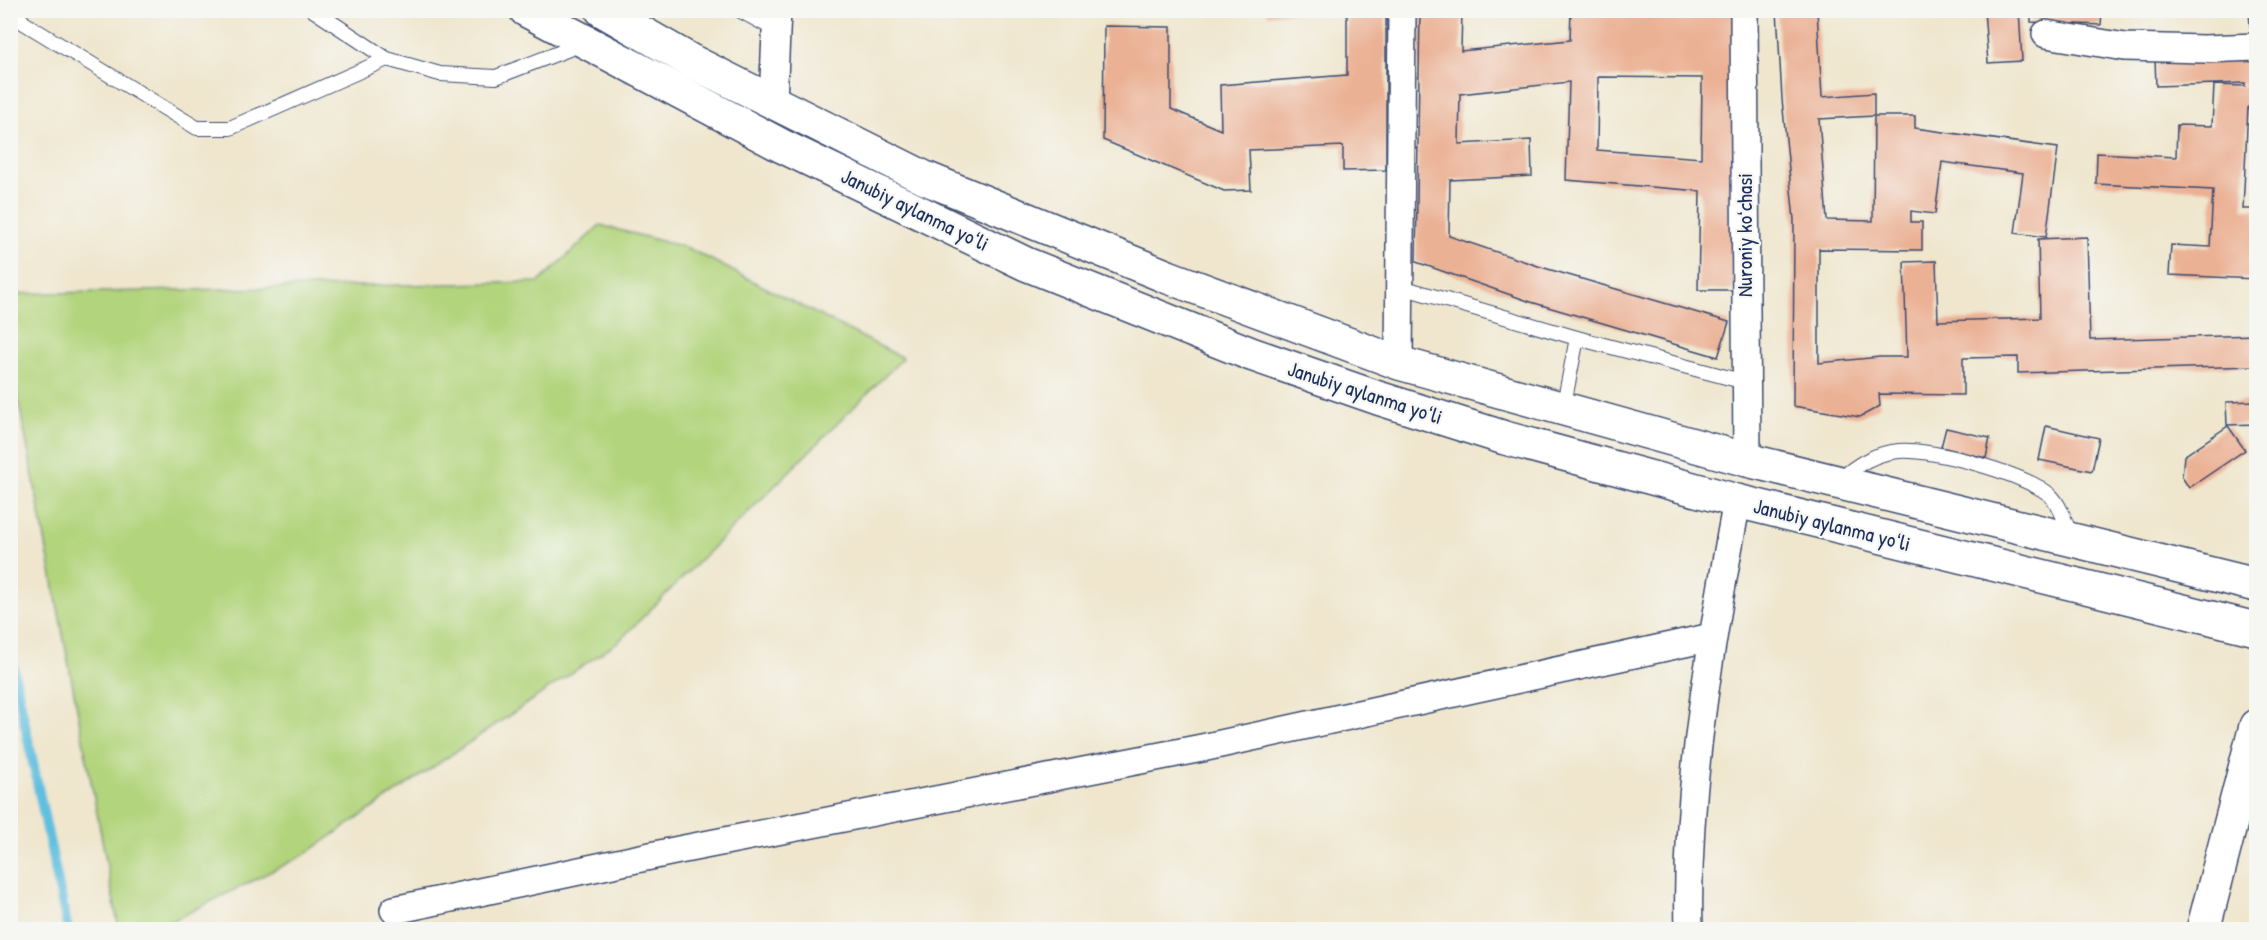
<svg xmlns="http://www.w3.org/2000/svg" width="2267" height="940" viewBox="0 0 2267 940" font-family="'Patrick Hand',sans-serif">
<rect width="100%" height="100%" fill="#f6f6f2"/>
<filter id="ink" filterUnits="userSpaceOnUse"><feTurbulence type="fractalNoise" baseFrequency=".0167" numOctaves="2"/><feDisplacementMap in="SourceGraphic" scale="12" xChannelSelector="R" yChannelSelector="G"/><feConvolveMatrix kernelMatrix="1 2 1 2 8 2 1 2 1" color-interpolation-filters="sRGB"/></filter>
<filter id="wash" filterUnits="userSpaceOnUse"><feTurbulence type="fractalNoise" baseFrequency=".008" numOctaves="4" result="noise"/><feDisplacementMap in="SourceGraphic" scale="24" xChannelSelector="R" yChannelSelector="G"/><feGaussianBlur stdDeviation="1.35" result="paint"/><feColorMatrix in="noise" values="0 0 0 0 0 0 0 0 0 0 0 0 0 0 0 0 0 1.4 0 .05"/><feComposite in="paint" operator="in"/></filter>
<g filter="url(#wash)">
<rect width="100%" height="100%" fill="#efe6cd"/>
<path fill="#b2d47c" stroke="#66826d" stroke-width="1.5" d="M600,225L688,248L903,358L619,641L302,856L156,929H119L11,361V294L539,282Z"/>
<g fill="none" stroke-linecap="round" stroke-linejoin="round">
<path stroke="#60bfdf" stroke-width="10" d="M10,653L68,930"/>
</g>
<g id="blocks">
<g fill="#ebb194" fill-rule="evenodd">
<path d="M1267,10H1294V12L1267,15Z"/>
<path d="M1347,10H1386V170L1343,171V146L1249,150L1251,190L1224,191L1103,140L1104,26L1171,27V109L1221,130L1220,85L1347,75Z"/>
<path d="M1420,10H1462L1461,51L1570,40L1571,10L1698,14V10H1736L1733,290H1698L1700,191L1566,180L1569,82L1460,94L1459,144L1531,140L1532,176L1450,180L1449,236L1541,267L1729,322L1718,357L1531,302L1416,262ZM1598,77L1702,78L1701,158L1597,150Z"/>
<path d="M1777,10H1817L1822,97L1874,93V116L1819,119L1827,220L1873,221L1874,116H1915V128L2058,148L2046,237L2015,233L2023,173L1942,162L1935,214L1911,211V222H1922V250L1819,249V363L1880,357H1907L1904,262L1936,261L1938,321L2040,318L2038,239L2087,237L2090,340L2256,335V366L2018,373V357L1963,358V395L1879,394L1880,406L1860,417L1793,406L1794,220L1782,99Z"/>
<path d="M1984,10H2019L2022,61L1988,63Z"/>
<path d="M2031,10H2102L2101,25L2031,22Z"/>
<path d="M2249,10H2256V26H2250Z"/>
<path d="M2256,52V107H2248L2243,209H2256V279L2169,275L2171,245L2210,247L2213,190L2096,184L2097,153L2176,157L2177,125L2212,126L2214,85L2245,86V83L2156,86L2155,59Z"/>
<path d="M2256,401V424L2227,425L2226,402Z"/>
<path d="M2046,426L2099,438L2092,471L2039,460Z"/>
<path d="M2228,426L2245,450L2189,488L2182,477L2184,456Z"/>
<path d="M1946,428L1990,438L1986,458L1941,447Z"/>
</g>
</g>
</g>
<g filter="url(#ink)">
<use href="#blocks" fill-opacity="0" stroke="#3b4a6f" stroke-width="1.5"/>
<g fill="none" stroke-linecap="round" stroke-linejoin="round">
<g stroke="#3b4a6f" stroke-width="16">
<g id="service">
<path d="M14,10L24,23L197,128H230L387,59"/>
<path d="M313,10L387,59L440,74L496,77L582,44"/>
<path d="M739,10L776,30"/>
<path d="M1398,286L1577,338L1745,382"/>
<path d="M1563,409L1577,338"/>
<path d="M1839,480C1857,465 1874,453 1899,451C1931,448 2027,474 2051,496C2061,506 2066,524 2071,537"/>
</g>
</g>
<g stroke="#3b4a6f" stroke-width="30">
<g id="minor">
<path d="M1744,10L1747,460"/>
<path d="M2046,34L2125,47L2204,49L2256,47"/>
<path d="M773,102L777,10"/>
<path d="M1399,363L1402,10"/>
<path d="M394,910L679,850L1202,748L1712,637"/>
<path d="M1689,930C1685,785 1711,642 1737,501"/>
</g>
</g>
<g stroke="#3b4a6f" stroke-width="36">
<path id="tertiary" d="M2203,930L2256,726"/>
</g>
<g stroke="#3b4a6f" stroke-width="36">
<g id="trunk">
<path d="M526,10L782,146L1026,264L1251,354L1378,398L1505,438L1737,501L2256,629"/>
<path d="M602,10L691,61L925,178L1168,277L1399,363L1747,460L2256,585"/>
</g>
</g>
<use href="#service" stroke="#fff" stroke-width="14"/>
<use href="#minor" stroke="#fff" stroke-width="27"/>
<use href="#tertiary" stroke="#fff" stroke-width="33"/>
<use href="#trunk" stroke="#fff" stroke-width="33"/>
</g>
</g>
<g text-anchor="middle" stroke-width="4.5" stroke-linejoin="round" paint-order="stroke">
<g font-size="21" fill="#1b2f5e" stroke="#f6f6f2">
<text transform="translate(915 210) rotate(26)" y="7">Janubiy aylanma yoʻli</text>
<text transform="translate(1745 235) rotate(-90)" y="7">Nuroniy koʻchasi</text>
<text transform="translate(1365 393) rotate(18)" y="7">Janubiy aylanma yoʻli</text>
<text transform="translate(1832 525) rotate(14)" y="7">Janubiy aylanma yoʻli</text>
</g>
</g>
<rect width="2267" height="940" fill="none" stroke="#f6f6f2" stroke-width="36"/>
</svg>
